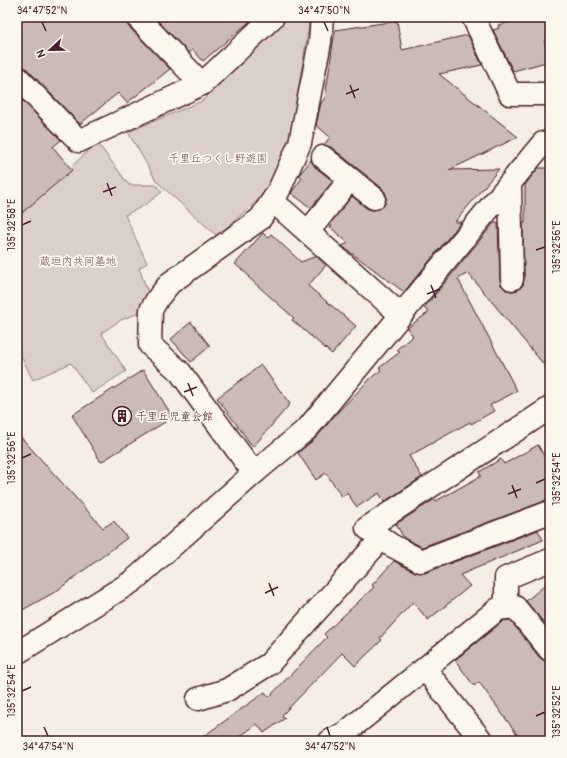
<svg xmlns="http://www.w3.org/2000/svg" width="567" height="758" viewBox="0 0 567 758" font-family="Pangolin,'Klee One',sans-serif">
<rect width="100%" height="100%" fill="#f4eee4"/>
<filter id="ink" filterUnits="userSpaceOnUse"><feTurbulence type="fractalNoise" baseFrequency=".025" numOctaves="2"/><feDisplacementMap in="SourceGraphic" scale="8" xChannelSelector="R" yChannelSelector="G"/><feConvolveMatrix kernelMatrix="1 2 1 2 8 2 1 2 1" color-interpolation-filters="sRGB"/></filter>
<g filter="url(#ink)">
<g fill="#dbd0c9" stroke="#92787a">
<path d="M288,17H302L309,25L286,162L266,193L217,236L157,182L128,132L202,101Z"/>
<path d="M99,145L129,185H156L162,192L145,205L125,215L147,263L139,268L150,299L146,310L121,320L101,333L126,371L92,393L71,363L33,380L22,358L17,340V218L89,150Z"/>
</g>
<g fill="#cabbb6" stroke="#4a1f2b">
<path d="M17,17H125V20L128,26L170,69L127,103L118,93L80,124L26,68L21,65H17Z"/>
<path d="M154,17H255L203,61L193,50L189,53Z"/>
<path d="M531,17H550V40L544,41L550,61L513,71L493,30L499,28L498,25Z"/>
<path d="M397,21L402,50L468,35L482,65L439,74L518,137L449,170L499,169L455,222H461L404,292L342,246L348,243L330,227L332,226L330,224L352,196L366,208L372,210L379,209L384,206L386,200V194L382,188L331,147L324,145L330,137L316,125L321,103L325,98L335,30Z"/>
<path d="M17,95L61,140L53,147L72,170L17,217Z"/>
<path d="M311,160L315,167L333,181L311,208L291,193L302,178L299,175Z"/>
<path d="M538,168H550V372L468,273L458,279L517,391L490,405L494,411L471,424L470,422L409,456L422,477L384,502L379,493L357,507L347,493L342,497L326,473L316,480L298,453L316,438L336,414L371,378L381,370L379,368L400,352L397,349L413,336L407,328L429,312L424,308L494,223H498L500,279L501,285L506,290L512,291L518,290L523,285L524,279L523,223H525V185Z"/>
<path d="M263,233L268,238L271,234L301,262L316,256L326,265L308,286L356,326L332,354L292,320L294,318L248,277L249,276L235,264Z"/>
<path d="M191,322L210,346L191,362L171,339Z"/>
<path d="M261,365L290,404L253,447L217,398Z"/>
<path d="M143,370L173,417L101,462L72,415Z"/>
<path d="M17,433L103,528L114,521L127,538L55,592L17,613Z"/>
<path d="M538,445L550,467V497L542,502L422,547L404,538L396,524L435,499L436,501L481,476L479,472L501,459L504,464Z"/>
<path d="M538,530L543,540L460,575L470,586L428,620L413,602L380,638L382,640L355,666L342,653L282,715L285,718L264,733L257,724L234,741H197L265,692L269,697L327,637L324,634L374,587L372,585L394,561L415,572L425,573Z"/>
<path d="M550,581V630L526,601Z"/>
<path d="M510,620L540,658L545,661L550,662V741H522L479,682L474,686L455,660L503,621Z"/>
</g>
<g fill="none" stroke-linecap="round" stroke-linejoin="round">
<g stroke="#4a1f2b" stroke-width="25">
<g id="minor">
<path d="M137,17L202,84"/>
<path d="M473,17L510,94H550"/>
<path d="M17,77L79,141L202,84L273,17"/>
<path d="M323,157L374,198"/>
<path d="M510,184L512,279"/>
<path d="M283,210L401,315"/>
<path d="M308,232L350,179"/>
<path d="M550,408L367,528L391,545L421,561L550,512"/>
<path d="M254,473L180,372L150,345L151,310L158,298L170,283L260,219L278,192L300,143L320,42L322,17"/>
<path d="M506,608V578L550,560"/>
<path d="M17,653L133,581L254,473L308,428L543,143L550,142"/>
<path d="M425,669L482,741"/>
<path d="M198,699L227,690L269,664L381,539"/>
<path d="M330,741L345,733L498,609L515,607L550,650"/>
</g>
</g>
<use href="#minor" stroke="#fbf7ec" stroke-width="22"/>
</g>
</g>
<path fill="none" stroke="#4a1f2b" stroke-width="1.5" d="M42,22L46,31M324,22L328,31M350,85L355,98M346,94L359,89M107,183L112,196M103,192L116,187M22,225L31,221M536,250L545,247M431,285L436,298M427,294L440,289M188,383L193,396M184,392L197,387M22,458L31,454M536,483L545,479M512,485L517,498M508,494L521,489M269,583L274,596M265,593L278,587M22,691L31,687M536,716L545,712M44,727L48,736M327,727L330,736"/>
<defs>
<g id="building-ring" transform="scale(1)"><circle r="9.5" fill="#fbf7ec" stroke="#4a1f2b" stroke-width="1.5"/><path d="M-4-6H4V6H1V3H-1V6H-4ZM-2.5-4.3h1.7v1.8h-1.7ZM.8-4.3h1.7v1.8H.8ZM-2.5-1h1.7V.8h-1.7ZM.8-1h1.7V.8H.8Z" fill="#4a1f2b"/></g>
</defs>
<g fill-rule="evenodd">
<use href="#building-ring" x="122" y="416"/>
</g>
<g text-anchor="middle" stroke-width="3.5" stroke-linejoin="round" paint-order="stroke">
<g font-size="11" fill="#6e4b52" stroke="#fbf7ec">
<text x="218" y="162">千里丘つくし野遊園</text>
<text x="78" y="265">蔵垣内共同墓地</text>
</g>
<g font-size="11" fill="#4a1f2b" stroke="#fbf7ec" text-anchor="start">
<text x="136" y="420">千里丘児童会館</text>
</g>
</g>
<rect width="567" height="758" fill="none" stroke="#fbf7ec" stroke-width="44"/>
<g transform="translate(50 50) rotate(248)" stroke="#fbf7ec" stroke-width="3" paint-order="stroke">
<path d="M0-3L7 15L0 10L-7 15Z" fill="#4a1f2b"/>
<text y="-6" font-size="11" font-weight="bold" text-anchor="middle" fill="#4a1f2b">N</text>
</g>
<rect x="22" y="22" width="523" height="714" fill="none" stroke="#4a1f2b" stroke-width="1.5"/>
<g font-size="10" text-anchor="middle" fill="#4a1f2b">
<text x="42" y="14">34°47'52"N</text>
<text x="324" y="14">34°47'50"N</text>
<text transform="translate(11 225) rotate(-90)" y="4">135°32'58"E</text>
<text transform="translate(556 247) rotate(-90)" y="4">135°32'56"E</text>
<text transform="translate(11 458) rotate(-90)" y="4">135°32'56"E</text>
<text transform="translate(556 479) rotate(-90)" y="4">135°32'54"E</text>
<text transform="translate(11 691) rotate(-90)" y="4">135°32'54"E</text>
<text transform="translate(556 712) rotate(-90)" y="4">135°32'52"E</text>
<text x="48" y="750">34°47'54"N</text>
<text x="330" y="750">34°47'52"N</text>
</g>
</svg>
